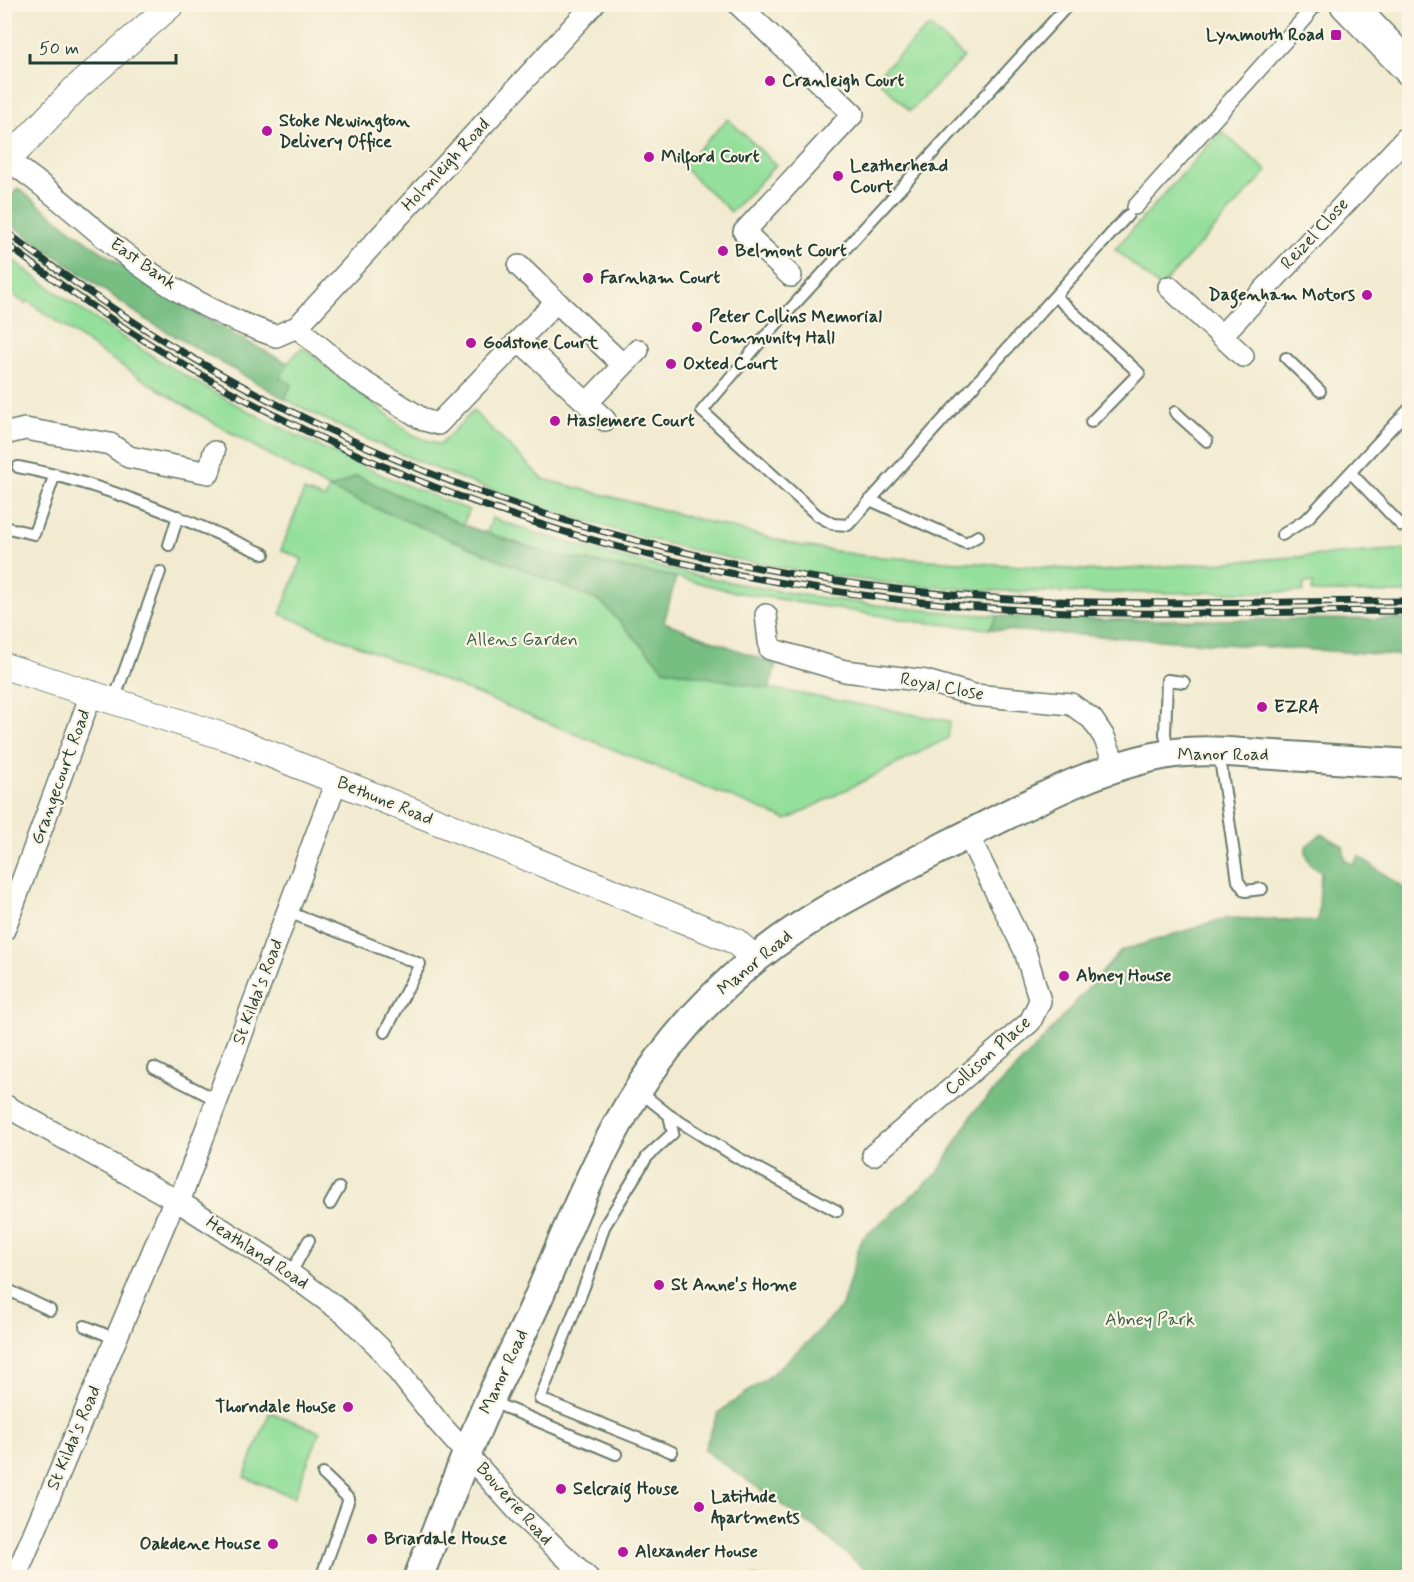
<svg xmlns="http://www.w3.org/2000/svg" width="1414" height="1582" font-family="Mynerve,sans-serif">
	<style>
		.green { fill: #94df9b; stroke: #5a8e68; stroke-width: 1.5 }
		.forest { fill: #77be83; stroke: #4b7e5c; stroke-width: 1.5 }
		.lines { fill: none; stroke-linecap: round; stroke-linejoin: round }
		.service-casing { stroke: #697a6b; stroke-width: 14 }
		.pedestrian-casing { stroke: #697a6b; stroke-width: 18 }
		.minor-casing { stroke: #697a6b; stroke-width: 24 }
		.tertiary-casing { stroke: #697a6b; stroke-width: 28 }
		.secondary-casing { stroke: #697a6b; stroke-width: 32 }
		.trunk-casing { stroke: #697a6b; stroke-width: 36 }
		.service { stroke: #fff; stroke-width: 10 }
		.pedestrian { stroke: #fff; stroke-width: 15 }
		.minor { stroke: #fff; stroke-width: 21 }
		.tertiary { stroke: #fff; stroke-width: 26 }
		.secondary { stroke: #fff; stroke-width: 28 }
		.trunk { stroke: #fff; stroke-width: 33 }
		.rail-casing { stroke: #1f3d34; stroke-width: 7 }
		.rail { stroke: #fcf5e5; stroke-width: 4.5; stroke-dasharray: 14; stroke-linecap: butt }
		.poi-dot { fill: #b5179e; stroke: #fcf5e5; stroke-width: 2 }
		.labels { text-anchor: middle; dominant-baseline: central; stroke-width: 4.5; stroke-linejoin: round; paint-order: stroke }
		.poi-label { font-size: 18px; font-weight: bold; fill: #1f3d34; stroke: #fcf5e5; text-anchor: start }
		.street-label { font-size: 18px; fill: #1f3d34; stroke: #fcf5e5 }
		.park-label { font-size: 18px; fill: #365d49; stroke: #fcf5e5 }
	</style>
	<rect width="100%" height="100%" fill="#fcf5e5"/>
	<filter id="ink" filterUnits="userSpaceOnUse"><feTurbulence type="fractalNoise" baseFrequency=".0167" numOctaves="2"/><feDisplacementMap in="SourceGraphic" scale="12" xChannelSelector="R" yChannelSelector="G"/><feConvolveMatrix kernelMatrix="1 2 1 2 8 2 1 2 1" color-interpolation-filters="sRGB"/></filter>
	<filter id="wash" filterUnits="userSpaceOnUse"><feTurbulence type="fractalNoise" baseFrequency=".008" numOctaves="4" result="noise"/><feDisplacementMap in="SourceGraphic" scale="24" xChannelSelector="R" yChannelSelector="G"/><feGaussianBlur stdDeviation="1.35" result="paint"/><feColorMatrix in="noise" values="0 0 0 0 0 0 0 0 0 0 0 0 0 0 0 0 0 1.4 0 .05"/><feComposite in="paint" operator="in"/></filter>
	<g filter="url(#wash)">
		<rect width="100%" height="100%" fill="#f2ebd1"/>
		<!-- green -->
		<path class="green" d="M929 26 964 57 910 111 879 81 882 77 879 74Z
			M728 119 776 165 731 212 682 166Z
			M1221 131 1267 171 1160 288 1115 249Z
			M4 253C144 363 303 447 469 510L463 525 357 476 330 489 602 602 664 669 950 721 948 738 787 820 280 614 302 559 281 550 304 491 325 499 329 488C225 431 124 372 28 301L25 304 5 288Z
			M302 347 413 435 440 445 473 411 543 479 797 545 866 556 1100 571 1409 549V593L1312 592 1313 583H1304L1303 592C1168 592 1032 597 898 584 687 563 472 497 285 399L291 384 280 378 288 363Z
			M492 518C653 575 828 605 998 616L989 629 919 622 735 592 676 577 549 554 487 533Z
			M270 1412 320 1432 294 1497 244 1477Z"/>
		<!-- forest -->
		<path class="forest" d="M18 188C102 257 191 314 288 363L280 378 292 384 285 399 145 319 5 220V204Z
			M357 476 463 525 549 554 676 577 664 622 776 665 769 689 664 669 601 602 330 489Z
			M998 616 1109 620 1409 619V656L989 629Z
			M1322 834 1343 846 1345 860 1353 865 1359 856 1409 892V1577H874L817 1529 704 1450 718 1413 767 1378 809 1341 842 1306 861 1240 938 1173 973 1113 1038 1045 1121 951 1226 918 1318 921 1321 872C1309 864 1305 860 1306 846Z"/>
	</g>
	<g filter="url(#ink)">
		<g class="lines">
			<!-- service casing -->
			<g class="service-casing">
				<path id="service" d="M1069 4 762 340 702 411 817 515 833 524 848 525 1128 215
					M1306 17 1318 4
					M1055 296 1139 373 1091 422
					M1286 358 1320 391
					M1175 412 1207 441
					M18 467C103 483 185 519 264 554
					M1351 473 1402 526
					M870 500 966 543 978 536
					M4 527 34 534 55 474
					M1282 535 1308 518 1410 408
					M169 545 178 516
					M114 700 160 572
					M1219 752 1238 881 1245 891 1262 889
					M1169 754 1165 734 1167 680 1184 682
					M288 912 420 964 385 1032
					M154 1068 217 1100
					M640 1092 669 1115 673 1133 647 1157 604 1227 589 1274 540 1399 672 1452
					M669 1115 738 1158 837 1211
					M330 1204 339 1188
					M291 1273 309 1240
					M4 1288 50 1310
					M85 1326 116 1339
					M490 1401 616 1454
					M321 1578 349 1499 323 1474
					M755 1578 756 1576"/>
			</g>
			<!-- pedestrian casing -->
			<g class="pedestrian-casing">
				<path id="pedestrian" d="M1135 207 1306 17"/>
			</g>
			<!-- minor casing -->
			<g class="minor-casing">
				<path id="minor" d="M738 4 853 114 744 232 791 276
					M4 158C44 184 79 217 116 247 163 285 219 317 276 336L297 327 594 4
					M519 266 623 365
					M1169 287 1243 356
					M297 327 354 376 424 420 438 424 556 302
					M1222 335 1410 134
					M520 341 605 420
					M587 403 638 350
					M4 434 25 429 110 444 129 457 209 473 214 452
					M766 615 770 649 845 671 926 681 974 695 1071 704 1092 719 1104 737 1116 767
					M4 930 92 692
					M4 1105 179 1202 277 1264 345 1314 379 1347 438 1422 526 1520 588 1578
					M873 1155 1030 1022 1040 1001 1025 951 968 835
					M179 1202 336 782
					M15 1578 175 1199"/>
			</g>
			<!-- tertiary casing -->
			<g class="tertiary-casing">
				<path id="tertiary" d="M4 164 76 88 172 4
					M4 666 235 740 735 941 755 959"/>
			</g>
			<!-- secondary casing -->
			<g class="secondary-casing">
				<path id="secondary" d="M418 1578C442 1518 464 1457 490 1399 505 1367 522 1335 536 1303 594 1167 635 1056 755 959 815 911 883 878 951 843 1022 808 1095 765 1175 753 1208 749 1242 753 1274 755 1319 758 1364 761 1410 764"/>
			</g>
			<!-- trunk casing -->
			<g class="trunk-casing">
				<path id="trunk" d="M1347 4 1410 69"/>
			</g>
			<!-- service -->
			<use href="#service" class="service"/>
			<!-- pedestrian -->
			<use href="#pedestrian" class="pedestrian"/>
			<!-- minor -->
			<use href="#minor" class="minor"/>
			<!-- tertiary -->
			<use href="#tertiary" class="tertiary"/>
			<!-- secondary -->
			<use href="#secondary" class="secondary"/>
			<!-- trunk -->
			<use href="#trunk" class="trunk"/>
			<!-- rail casing -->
			<g class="rail-casing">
				<path id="rail" d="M4 230C281 446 606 564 954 595 1105 608 1258 601 1410 601
					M4 242C283 459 604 575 954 605 1105 619 1258 611 1410 611"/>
			</g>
			<!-- rail -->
			<use href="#rail" class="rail"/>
		</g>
	</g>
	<!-- markers -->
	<g class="poi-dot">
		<rect x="1330" y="29" width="12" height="12" rx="3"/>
		<circle cx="770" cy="81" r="6"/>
		<circle cx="267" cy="131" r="6"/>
		<circle cx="649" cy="157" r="6"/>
		<circle cx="838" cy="176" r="6"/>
		<circle cx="723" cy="251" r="6"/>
		<circle cx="588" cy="278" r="6"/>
		<circle cx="1367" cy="295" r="6"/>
		<circle cx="697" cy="327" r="6"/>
		<circle cx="471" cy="343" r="6"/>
		<circle cx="671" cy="364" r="6"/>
		<circle cx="555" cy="421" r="6"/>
		<circle cx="1262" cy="707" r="6"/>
		<circle cx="1064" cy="976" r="6"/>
		<circle cx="659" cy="1285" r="6"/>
		<circle cx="348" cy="1407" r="6"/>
		<circle cx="561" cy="1489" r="6"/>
		<circle cx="699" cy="1507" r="6"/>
		<circle cx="372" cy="1539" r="6"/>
		<circle cx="273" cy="1544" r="6"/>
		<circle cx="623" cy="1552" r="6"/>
	</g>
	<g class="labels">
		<!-- poi labels -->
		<g class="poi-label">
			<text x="1324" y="35" text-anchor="end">Lynmouth Road</text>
			<text x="782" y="81">Cranleigh Court</text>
			<text x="279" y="121">Stoke Newington<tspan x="279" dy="21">Delivery Office</tspan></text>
			<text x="661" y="157">Milford Court</text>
			<text x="850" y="166">Leatherhead<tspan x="850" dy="21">Court</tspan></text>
			<text x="735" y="251">Belmont Court</text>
			<text x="600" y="278">Farnham Court</text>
			<text x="1355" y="295" text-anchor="end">Dagenham Motors</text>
			<text x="709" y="317">Peter Collins Memorial<tspan x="709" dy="21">Community Hall</tspan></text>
			<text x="483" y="343">Godstone Court</text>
			<text x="683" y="364">Oxted Court</text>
			<text x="567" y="421">Haslemere Court</text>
			<text x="1274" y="707">EZRA</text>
			<text x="1076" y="976">Abney House</text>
			<text x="671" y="1285">St Anne's Home</text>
			<text x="336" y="1407" text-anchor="end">Thorndale House</text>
			<text x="573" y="1489">Selcraig House</text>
			<text x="711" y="1497">Latitude<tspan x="711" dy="21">Apartments</tspan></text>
			<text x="384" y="1539">Briardale House</text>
			<text x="261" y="1544" text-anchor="end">Oakdene House</text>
			<text x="635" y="1552">Alexander House</text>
		</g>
		<!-- street labels -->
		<g class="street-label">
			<text transform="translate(446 165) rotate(-47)">Holmleigh Road</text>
			<text transform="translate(1315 234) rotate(-47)">Reizel Close</text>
			<text transform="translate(143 264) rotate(35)">East Bank</text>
			<text transform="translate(942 687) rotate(11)">Royal Close</text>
			<text x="1223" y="755">Manor Road</text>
			<text transform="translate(61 777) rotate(-70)">Grangecourt Road</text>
			<text transform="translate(385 801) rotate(22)">Bethune Road</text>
			<text transform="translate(755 963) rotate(-40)">Manor Road</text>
			<text transform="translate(258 992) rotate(-69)">St Kilda's Road</text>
			<text transform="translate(988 1056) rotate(-42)">Collison Place</text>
			<text transform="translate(257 1253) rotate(33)">Heathland Road</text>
			<text transform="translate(504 1372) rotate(-65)">Manor Road</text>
			<text transform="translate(74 1438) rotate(-67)">St Kilda's Road</text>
			<text transform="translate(514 1504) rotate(48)">Bouverie Road</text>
		</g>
		<!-- park labels -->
		<g class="park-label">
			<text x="522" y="640">Allens Garden</text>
			<text x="1150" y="1320">Abney Park</text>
		</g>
	</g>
	<!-- margin -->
	<rect width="1414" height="1582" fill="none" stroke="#fcf5e5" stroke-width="24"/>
	<!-- scale -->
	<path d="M30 54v9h146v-9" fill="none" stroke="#1f3d34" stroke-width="3"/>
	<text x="39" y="54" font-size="18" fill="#1f3d34" stroke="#fcf5e5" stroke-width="4.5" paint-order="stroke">50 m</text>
</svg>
